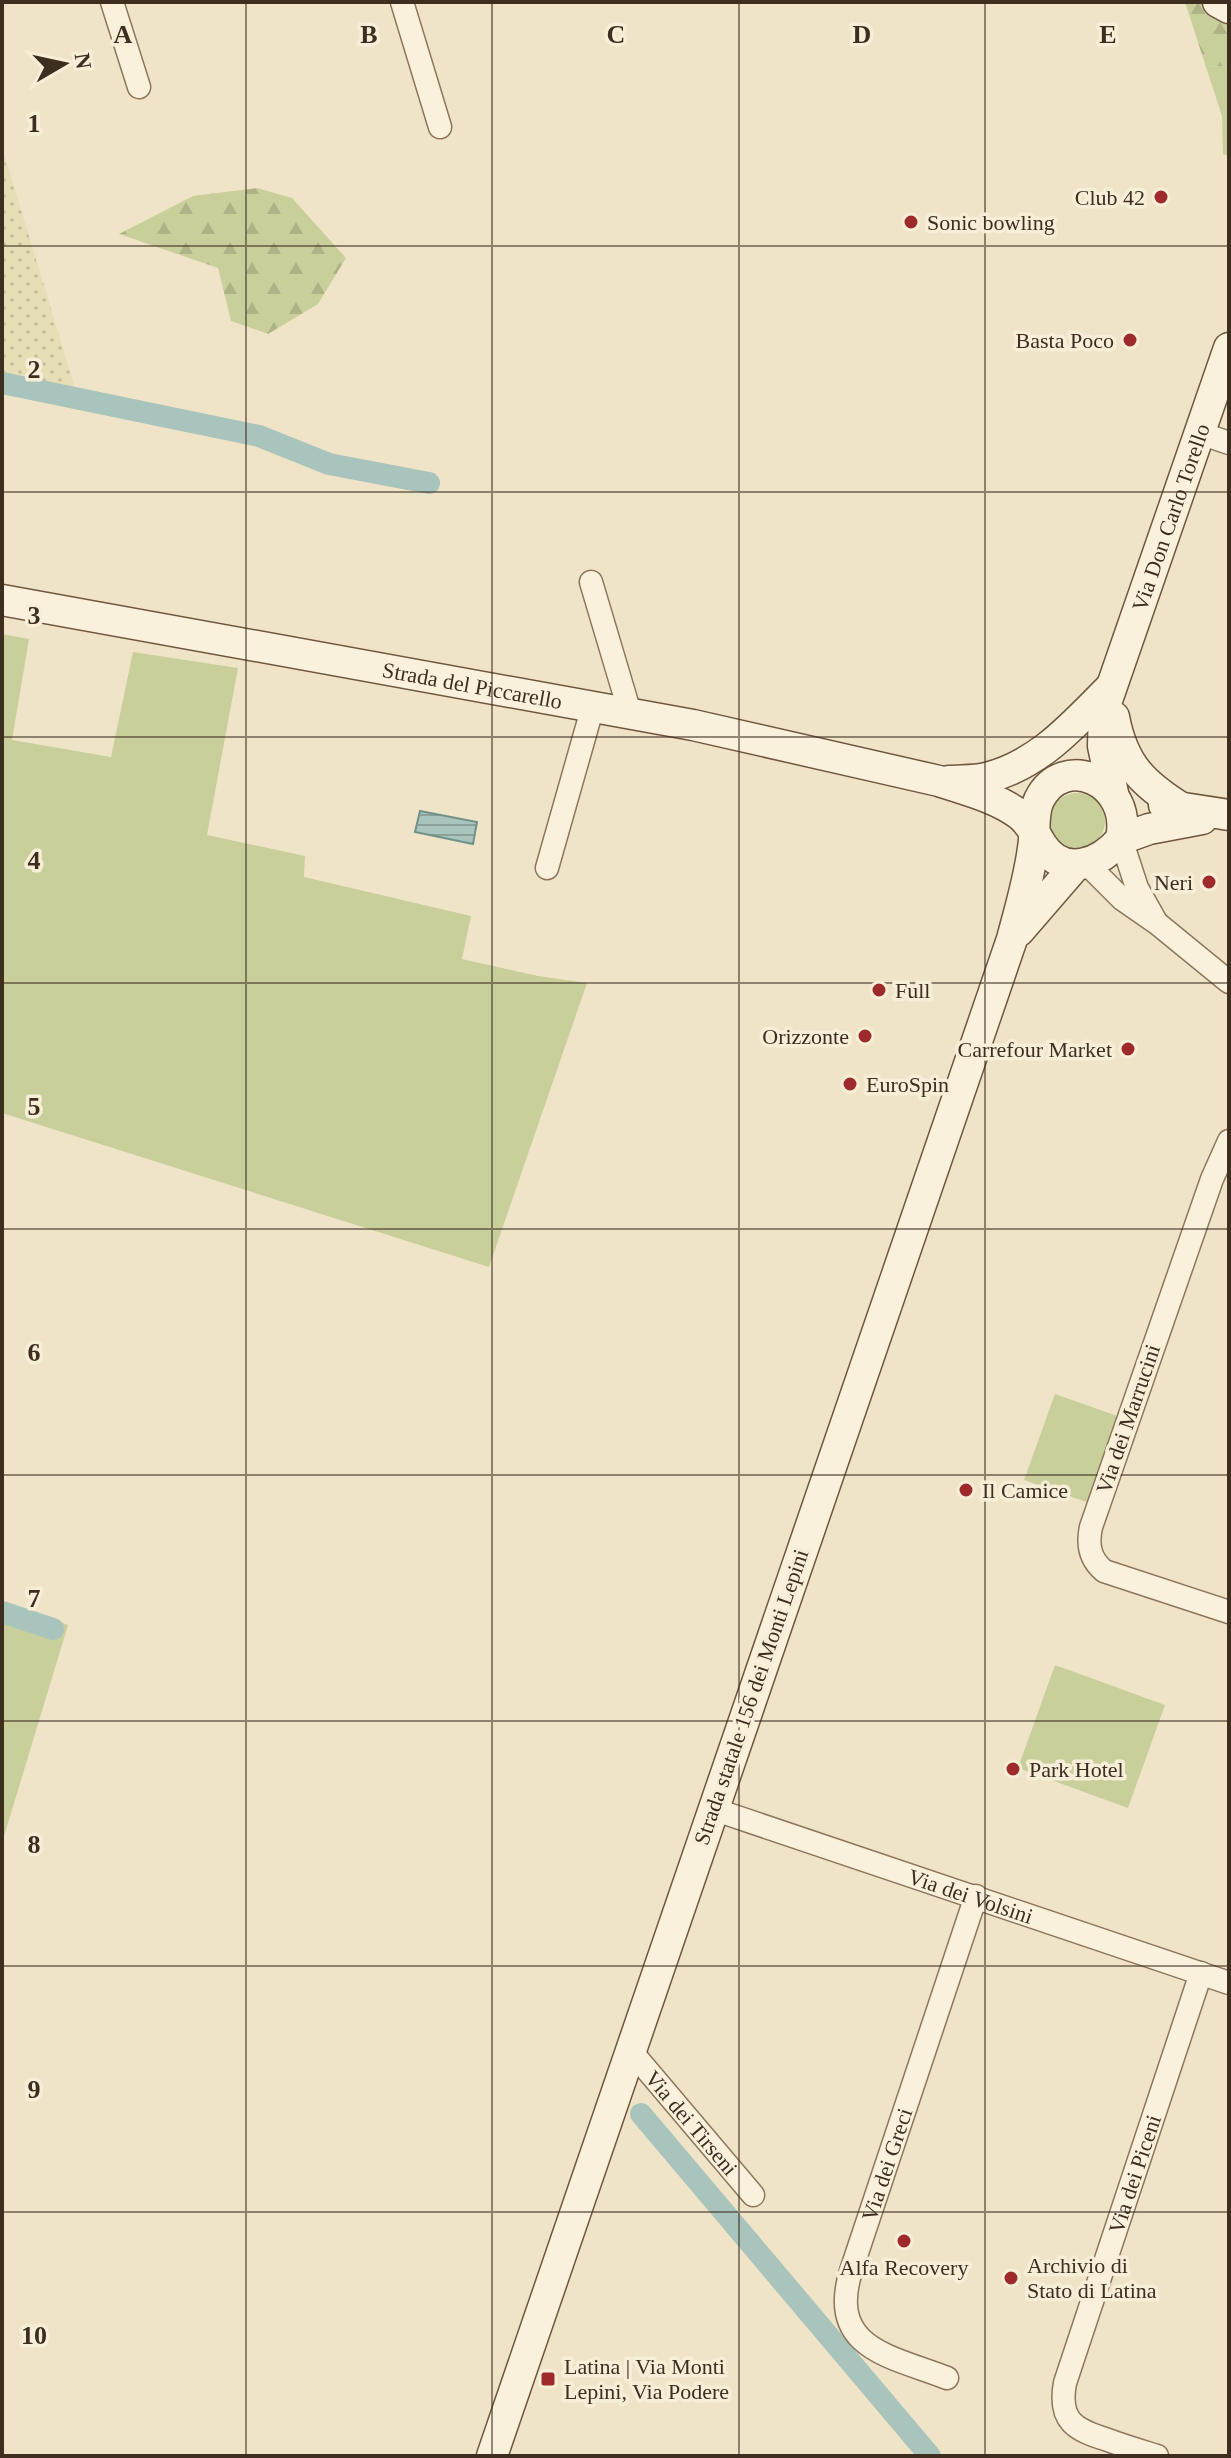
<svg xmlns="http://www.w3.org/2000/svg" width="1231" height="2458" font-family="'Times New Roman',serif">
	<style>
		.farmland { fill: url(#farmland-dots) }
		.green { fill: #c9cf9b }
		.forest { fill: url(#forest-firs) }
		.water { fill: url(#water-rules); stroke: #6f938a; stroke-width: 2 }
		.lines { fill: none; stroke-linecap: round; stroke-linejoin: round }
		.canal { stroke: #a9c4bc; stroke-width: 22 }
		.street-casing { stroke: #8d765c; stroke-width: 25 }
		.secondary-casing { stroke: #6f573f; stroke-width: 33 }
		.street { stroke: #faf1dc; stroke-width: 22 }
		.secondary { stroke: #faf1dc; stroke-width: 30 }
		.grid { fill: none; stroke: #3d2e20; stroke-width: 2; stroke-opacity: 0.55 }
		.poi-dot { fill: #9e2a2b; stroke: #f7eed8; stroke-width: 3 }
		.labels { text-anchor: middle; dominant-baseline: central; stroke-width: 7; stroke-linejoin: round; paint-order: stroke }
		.poi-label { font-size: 22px; fill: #3d2e20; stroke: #f7eed8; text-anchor: start }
		.street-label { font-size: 22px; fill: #3d2e20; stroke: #f7eed8 }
		.grid-label { font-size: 26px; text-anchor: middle; font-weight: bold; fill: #3d2e20; stroke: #f7eed8; stroke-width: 7; stroke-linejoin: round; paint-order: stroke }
	</style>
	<defs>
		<pattern id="farmland-dots" width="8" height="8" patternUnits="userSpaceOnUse" patternTransform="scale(2)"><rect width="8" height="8" fill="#e6deb5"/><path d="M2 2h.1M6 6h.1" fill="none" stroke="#c6bf9b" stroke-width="1.8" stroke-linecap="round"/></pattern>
		<pattern id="forest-firs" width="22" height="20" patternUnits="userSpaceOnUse" patternTransform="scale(2)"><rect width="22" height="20" fill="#c9cf9b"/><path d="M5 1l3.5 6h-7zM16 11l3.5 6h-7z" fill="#aeb285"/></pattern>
		<pattern id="water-rules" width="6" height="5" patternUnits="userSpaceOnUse" patternTransform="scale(2)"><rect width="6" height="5" fill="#a9c4bc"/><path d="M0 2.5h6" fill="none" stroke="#8ba098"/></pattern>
	</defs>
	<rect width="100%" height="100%" fill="#f0e4c8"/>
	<!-- farmland -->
	<path class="farmland" d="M2 147 78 398 2 383Z"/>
	<!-- green -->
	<path class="green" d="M1229 66V156L1223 154 1222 116 1206 67Z
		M2 634 29 639 12 740 111 757 133 652 238 668 207 835 305 856 304 877 471 916 462 959 538 976 587 983 489 1267 2 1113Z
		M1049 821a28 28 0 1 1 56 0a28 28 0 1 1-56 0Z
		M1055 1394 1120 1417 1089 1503 1024 1480Z
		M2 1603 68 1625 2 1843Z
		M1055 1665 1165 1705 1128 1808 1018 1768Z"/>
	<!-- forest -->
	<path class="forest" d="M1185 2H1214L1229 11V66L1206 67Z
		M257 188 292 198 346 258 318 304 268 334 231 321 218 268 119 234 193 196Z"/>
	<!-- water -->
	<path class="water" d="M420 811 477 822 473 844 415 832Z"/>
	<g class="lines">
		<!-- canal -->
		<path class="canal" d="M2 383 259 436 329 464 429 483
			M2 1612 53 1629
			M641 2114 930 2456"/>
		<!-- street casing -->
		<g class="street-casing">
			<g id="street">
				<path d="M112 2 139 87"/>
				<path d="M402 2 440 127"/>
				<path d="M1200 433 1229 443"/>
				<path d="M591 582 630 713"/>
				<path d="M1121 839 1137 888 1155 920"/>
				<path d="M1087 864 1122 899 1158 924 1229 982"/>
				<path d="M547 868 593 706"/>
				<path d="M1229 1141 1212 1179 1091 1527C1087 1545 1090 1559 1104 1571L1229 1612"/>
				<path id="s1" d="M713 1809 1229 1983"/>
				<path id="s2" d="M631 2051 753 2195"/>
				<path id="s3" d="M947 2378C891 2356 827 2349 851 2271L976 1896"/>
				<path id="s4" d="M1157 2456C1141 2451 1124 2446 1108 2440 1075 2430 1058 2421 1065 2383L1201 1973"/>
			</g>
		</g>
		<!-- secondary casing -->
		<g class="secondary-casing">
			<g id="secondary">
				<path d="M1218 2 1229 8"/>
				<path id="s5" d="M2 600 693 725 939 781C966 790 998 798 1020 815 1031 824 1035 834 1042 845 1064 879 1101 863 1121 839 1133 781 1063 751 1039 800 1032 815 1036 832 1033 848 1029 879 1020 909 1012 939L492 2456"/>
				<path d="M1114 717C1123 765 1143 784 1183 809"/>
				<path d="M949 781C961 780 975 781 986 778 1039 765 1073 725 1110 688"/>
				<path id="s6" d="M1113 793 1103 746 1104 709 1229 348"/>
				<path d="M1164 805 1229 815"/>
				<path d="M1121 839 1149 829 1202 819"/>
				<path d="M1019 931 1076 865"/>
			</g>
		</g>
		<!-- street -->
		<use href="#street" class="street"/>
		<!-- secondary -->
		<use href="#secondary" class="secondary"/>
	</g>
	<!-- grid -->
	<path class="grid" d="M246 2V2456M492 2V2456M739 2V2456M985 2V2456M2 246H1229M2 492H1229M2 737H1229M2 983H1229M2 1229H1229M2 1475H1229M2 1721H1229M2 1966H1229M2 2212H1229"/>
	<!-- markers -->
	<g class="poi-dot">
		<circle cx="1161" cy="197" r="8"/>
		<circle cx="911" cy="222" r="8"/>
		<circle cx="1130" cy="340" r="8"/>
		<circle cx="1209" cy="882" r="8"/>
		<circle cx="879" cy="990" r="8"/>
		<circle cx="865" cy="1036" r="8"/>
		<circle cx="1128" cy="1049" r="8"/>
		<circle cx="850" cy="1084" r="8"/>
		<circle cx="966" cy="1490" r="8"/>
		<circle cx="1013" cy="1769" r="8"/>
		<circle cx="904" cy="2241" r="8"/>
		<circle cx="1011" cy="2278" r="8"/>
		<rect x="540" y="2371" width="16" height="16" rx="4"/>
	</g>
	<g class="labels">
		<!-- poi labels -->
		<g class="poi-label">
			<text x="1145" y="197" text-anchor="end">Club 42</text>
			<text x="927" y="222">Sonic bowling</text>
			<text x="1114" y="340" text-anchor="end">Basta Poco</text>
			<text x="1193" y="882" text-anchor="end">Neri</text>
			<text x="895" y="990">Full</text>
			<text x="849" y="1036" text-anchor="end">Orizzonte</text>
			<text x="1112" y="1049" text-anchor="end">Carrefour Market</text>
			<text x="866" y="1084">EuroSpin</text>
			<text x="982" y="1490">Il Camice</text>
			<text x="1029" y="1769">Park Hotel</text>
			<text x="1027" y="2265">Archivio di<tspan x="1027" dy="25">Stato di Latina</tspan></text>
			<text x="904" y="2267" text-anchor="middle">Alfa Recovery</text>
			<text x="564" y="2366">Latina | Via Monti<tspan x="564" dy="25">Lepini, Via Podere</tspan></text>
		</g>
		<!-- street labels -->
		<g class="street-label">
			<text stroke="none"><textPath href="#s6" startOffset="288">Via Don Carlo Torello</textPath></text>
			<text stroke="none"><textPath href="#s5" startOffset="478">Strada del Piccarello</textPath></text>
			<text transform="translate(1128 1419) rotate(-71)">Via dei Marrucini</text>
			<text transform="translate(751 1697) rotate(-71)">Strada statale 156 dei Monti Lepini</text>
			<text stroke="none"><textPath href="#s1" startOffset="272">Via dei Volsini</textPath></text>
			<text stroke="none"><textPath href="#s2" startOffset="94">Via dei Tirseni</textPath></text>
			<text stroke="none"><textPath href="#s3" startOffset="280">Via dei Greci</textPath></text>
			<text stroke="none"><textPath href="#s4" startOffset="354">Via dei Piceni</textPath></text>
		</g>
	</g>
	<g class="grid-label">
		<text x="123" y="43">A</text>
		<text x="369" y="43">B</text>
		<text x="616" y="43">C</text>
		<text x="862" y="43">D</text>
		<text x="1108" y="43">E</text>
		<text x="34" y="132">1</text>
		<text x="34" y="378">2</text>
		<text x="34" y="624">3</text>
		<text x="34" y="869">4</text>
		<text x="34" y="1115">5</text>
		<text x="34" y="1361">6</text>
		<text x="34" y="1607">7</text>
		<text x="34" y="1853">8</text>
		<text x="34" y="2098">9</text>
		<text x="34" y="2344">10</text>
	</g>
	<!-- border -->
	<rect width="1231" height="2458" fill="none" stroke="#3d2e20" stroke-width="8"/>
	<!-- north arrow -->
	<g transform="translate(64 64) rotate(81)" stroke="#f7eed8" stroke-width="6" paint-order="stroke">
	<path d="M0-6L14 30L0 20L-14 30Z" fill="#3d2e20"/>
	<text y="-12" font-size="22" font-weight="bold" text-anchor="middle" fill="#3d2e20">N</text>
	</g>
</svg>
